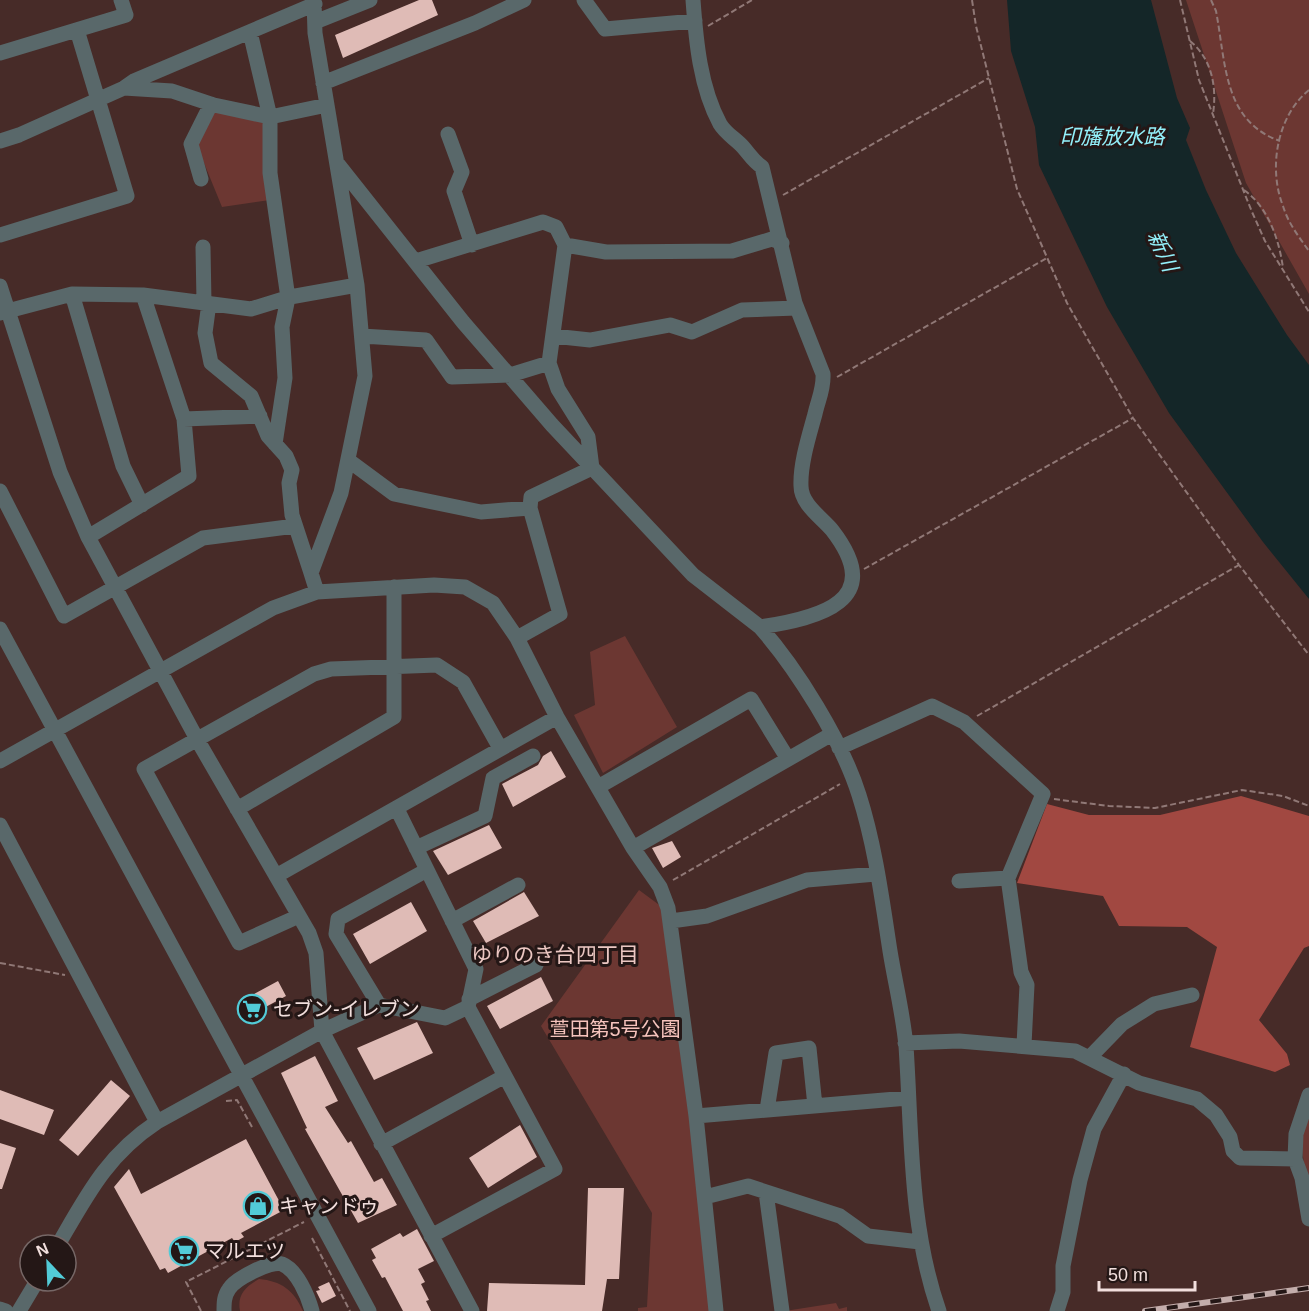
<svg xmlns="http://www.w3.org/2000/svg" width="1309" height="1311" font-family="Arial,'Noto Sans JP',sans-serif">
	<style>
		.green { fill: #6c3732 }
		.forest { fill: #a14841 }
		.water { fill: #142628 }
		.building { fill: #dfbbb6 }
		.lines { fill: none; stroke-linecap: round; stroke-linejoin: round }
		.path { stroke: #907876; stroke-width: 2; stroke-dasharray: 6 3; stroke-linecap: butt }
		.minor { stroke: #59686a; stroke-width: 15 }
		.rail-casing { stroke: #c3adab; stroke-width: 6 }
		.rail { stroke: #241716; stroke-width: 4; stroke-dasharray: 11; stroke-linecap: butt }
		.labels { text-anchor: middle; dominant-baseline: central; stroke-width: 6; stroke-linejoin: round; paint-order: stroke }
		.poi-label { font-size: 20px; fill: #f2dfdd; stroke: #241716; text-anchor: start }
		.park-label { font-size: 20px; fill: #f6c3bc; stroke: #241716 }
		.water-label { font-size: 21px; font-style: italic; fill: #93f0fa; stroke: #241716 }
		.neighbourhood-label { font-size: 21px; fill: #ebc7c2; stroke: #241716 }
	</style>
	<rect width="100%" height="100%" fill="#472b28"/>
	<!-- green -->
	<path class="green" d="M1186 0H1309V294L1246 183Z
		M214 112 265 121 270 200 222 207 197 146Z
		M625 636 677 727 603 773 574 715 595 705 590 652Z
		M639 890 662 907 715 1311H638V1308L647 1307 652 1213 541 1026Z
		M1309 1114V1182C1301 1156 1299 1139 1309 1114Z
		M259 1279C281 1281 294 1290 303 1311H240C237 1295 245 1287 259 1279Z
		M836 1303 839 1309 847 1307V1311H785Z"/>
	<!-- forest -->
	<path class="forest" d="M1241 796 1309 816V946L1304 948 1259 1020 1287 1054 1290 1065 1275 1072 1190 1047 1217 947 1187 927 1119 926 1103 896 1017 883 1047 804 1089 815H1160Z"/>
	<!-- water -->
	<path class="water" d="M1007 0H1151L1177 98 1190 128 1186 140 1206 190 1236 253 1287 335 1309 365V599L1263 542 1169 413 1107 307 1039 165 1035 127 1011 51Z"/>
	<!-- building -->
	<path class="building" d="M419 0H432L438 15 343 58 335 35Z
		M551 751 566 777 513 807 502 784 538 765 543 756Z
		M489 825 502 848 448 875 433 851Z
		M672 841 681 857 663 868 652 848Z
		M524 892 539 916 486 943 473 921Z
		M411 902 427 931 370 964 353 934Z
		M541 977 553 1001 500 1029 487 1006Z
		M278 981 286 996 251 1015 243 1000Z
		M417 1022 433 1053 374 1080 357 1048Z
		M315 1056 338 1101 325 1107 348 1143 351 1141 374 1182 382 1178 397 1205 358 1223 305 1129 307 1128 281 1073Z
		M111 1080 130 1096 78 1156 59 1140Z
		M0 1090 54 1110 44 1135 0 1119Z
		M520 1125 537 1157 488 1188 469 1158Z
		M246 1139 284 1210 241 1233 244 1237 235 1242 232 1238 168 1273 165 1268 160 1270 114 1187 129 1169 141 1194Z
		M0 1143 16 1148 2 1189H0Z
		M588 1188H624L619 1279H607L602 1311H487L489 1283 585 1285Z
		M417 1229 434 1261 418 1269 425 1282 421 1284 429 1300 426 1301 431 1311H403L385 1277 382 1278 372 1260 376 1258 371 1249 400 1233 403 1237Z
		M329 1282 336 1296 322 1303 316 1291 320 1290 318 1287Z"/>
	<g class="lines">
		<!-- path -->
		<path class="path" d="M972 0 976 26 1017 189 1067 303 1133 418 1239 565 1309 655
			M1180 0 1199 80 1252 212 1265 241 1309 312
			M1211 0 1216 11C1226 63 1223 121 1280 141
			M708 26 752 0
			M1190 41C1212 59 1217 87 1213 114
			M1309 90C1277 116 1268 168 1283 206 1288 223 1299 237 1309 251
			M1244 190C1268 207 1279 239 1283 268
			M783 195 989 78
			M837 377 1047 258
			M864 569 1133 418
			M977 716 1239 565
			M1054 799 1109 806 1155 808 1242 790 1283 796 1309 806
			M673 880 840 784
			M0 963 65 975
			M226 1101 237 1100 252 1127
			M312 1238 350 1311
			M201 1311 186 1282 304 1222"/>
		<!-- minor -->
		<path class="minor" d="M314 0 315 33 357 285 365 376 341 493 311 573 317 592
			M584 0 605 29 695 21
			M315 22 370 0
			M250 32 270 117 327 105
			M0 53 126 15 121 0
			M323 83 475 23 524 0
			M124 88 172 91 214 105 270 117V173L288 298 282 327 285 378 275 444
			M448 134 462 172 454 191 472 245
			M0 141 19 135 124 88 134 81 315 4
			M337 163 463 322 552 425 693 575 760 627C820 618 887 601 832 530 821 517 801 504 801 486 800 464 809 436 815 414 818 400 824 389 823 374L795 303 762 167C753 161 750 155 743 147 736 139 726 134 720 124 700 87 696 41 693 0
			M201 179 191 144 211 104
			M0 235 127 196 77 30
			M565 245 549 363 558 389 588 437 592 468
			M203 247 204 302
			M416 261 543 222 556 227 565 245 606 252 732 251 772 239 782 243
			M0 286 60 472 88 537 198 741 309 933 316 953 322 1031 472 1311
			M72 294 123 466 142 505
			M209 303 205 333 211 363 251 396 268 436 286 456 292 470 289 483 292 515 311 573
			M0 313 72 294 143 295 251 309 290 297 357 285
			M362 336 426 340 452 377 510 375 549 363
			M553 336 590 340 670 325 692 332 742 310 797 308
			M184 419 260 416
			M348 460 394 494 481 512 530 508
			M0 491 64 616 203 538 295 526
			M88 537 189 476 184 419 143 295
			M760 627C797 669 842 741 859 795 875 845 882 899 890 951 895 982 903 1014 906 1046 912 1135 909 1225 939 1311
			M0 629 369 1311
			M517 638 560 614 530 508 531 497 592 468
			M839 748 932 706 964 722 1043 794 1008 878 1021 972 1027 985 1024 1045
			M0 761 273 608 317 592 434 585 465 587 493 603 517 638 557 717 633 848 660 887 668 908 696 1116 716 1311
			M598 787 751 699 788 759
			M237 809 394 717V587
			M0 825 157 1122
			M416 848 485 816 493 778 533 756
			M633 848 832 734
			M276 876 557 717
			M959 881 1008 878
			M299 916 239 943 144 769 314 674 331 669 437 665 463 682 500 748
			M452 921 518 885
			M671 921 707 916 807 880 876 874
			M469 999 536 965
			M379 1005 336 934 338 919 427 870
			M905 1043 959 1041 1075 1051 1139 1083 1197 1099 1216 1115 1230 1137 1233 1151 1240 1158 1295 1159
			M1089 1058 1122 1024 1154 1004 1192 995
			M1309 1095 1296 1134 1295 1159 1302 1178 1309 1219
			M767 1110 776 1053 809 1048 815 1106
			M696 1116 908 1098
			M381 1144 505 1076 468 1007 476 969 397 809
			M766 1192 782 1311
			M705 1197 748 1186 840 1216 868 1236 920 1242
			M431 1236 555 1169 505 1076
			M58 1245C87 1195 107 1155 157 1122L322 1031 379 1005 445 1018 468 1007
			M0 1309 6 1311
			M19 1311 37 1281
			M224 1311C224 1303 224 1296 229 1289 235 1279 271 1260 282 1264 297 1270 308 1296 312 1311
			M1057 1311 1063 1292V1266L1080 1180 1094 1129 1124 1074"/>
		<!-- rail casing -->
		<g class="rail-casing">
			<path id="rail" d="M1145 1311 1309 1288"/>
		</g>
		<!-- rail -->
		<use href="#rail" class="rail"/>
	</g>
	<!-- icons -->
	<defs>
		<g id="supermarket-ring" transform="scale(1.5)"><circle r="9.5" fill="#241716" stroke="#52cbd7" stroke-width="1.5"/><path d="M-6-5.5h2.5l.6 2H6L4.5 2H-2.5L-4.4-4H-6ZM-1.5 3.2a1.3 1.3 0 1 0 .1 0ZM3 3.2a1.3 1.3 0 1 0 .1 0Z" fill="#52cbd7"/></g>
		<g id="shop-ring" transform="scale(1.5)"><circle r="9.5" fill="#241716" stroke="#52cbd7" stroke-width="1.5"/><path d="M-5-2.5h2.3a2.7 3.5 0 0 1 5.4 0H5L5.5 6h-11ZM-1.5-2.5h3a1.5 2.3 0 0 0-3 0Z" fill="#52cbd7"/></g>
	</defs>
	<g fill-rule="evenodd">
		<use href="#supermarket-ring" x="252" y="1009"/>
		<use href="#shop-ring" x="258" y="1206"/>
		<use href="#supermarket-ring" x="184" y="1251"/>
	</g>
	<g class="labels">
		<!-- poi labels -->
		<g class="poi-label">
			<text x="273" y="1009">セブン-イレブン</text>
			<text x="279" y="1206">キャンドゥ</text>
			<text x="205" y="1251">マルエツ</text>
		</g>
		<!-- park labels -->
		<g class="park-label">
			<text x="615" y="1029">萱田第5号公園</text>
		</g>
		<!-- water labels -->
		<g class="water-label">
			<text x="1112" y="136">印旛放水路</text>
			<text transform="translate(1163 251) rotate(66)">新川</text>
		</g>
		<!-- neighbourhood labels -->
		<g class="neighbourhood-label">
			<text x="555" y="954">ゆりのき台四丁目</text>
		</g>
	</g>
	<!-- north arrow -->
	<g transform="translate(48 1263) rotate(337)"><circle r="28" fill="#241716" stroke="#766766" stroke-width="1.5"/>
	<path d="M0-4.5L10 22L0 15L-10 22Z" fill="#52cbd7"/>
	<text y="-9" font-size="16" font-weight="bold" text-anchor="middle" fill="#f2dfdd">N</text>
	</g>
	<!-- scale -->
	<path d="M1099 1281v9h96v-9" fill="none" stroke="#f2dfdd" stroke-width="3"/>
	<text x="1108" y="1281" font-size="18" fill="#f2dfdd" stroke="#241716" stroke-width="4.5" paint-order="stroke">50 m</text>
</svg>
